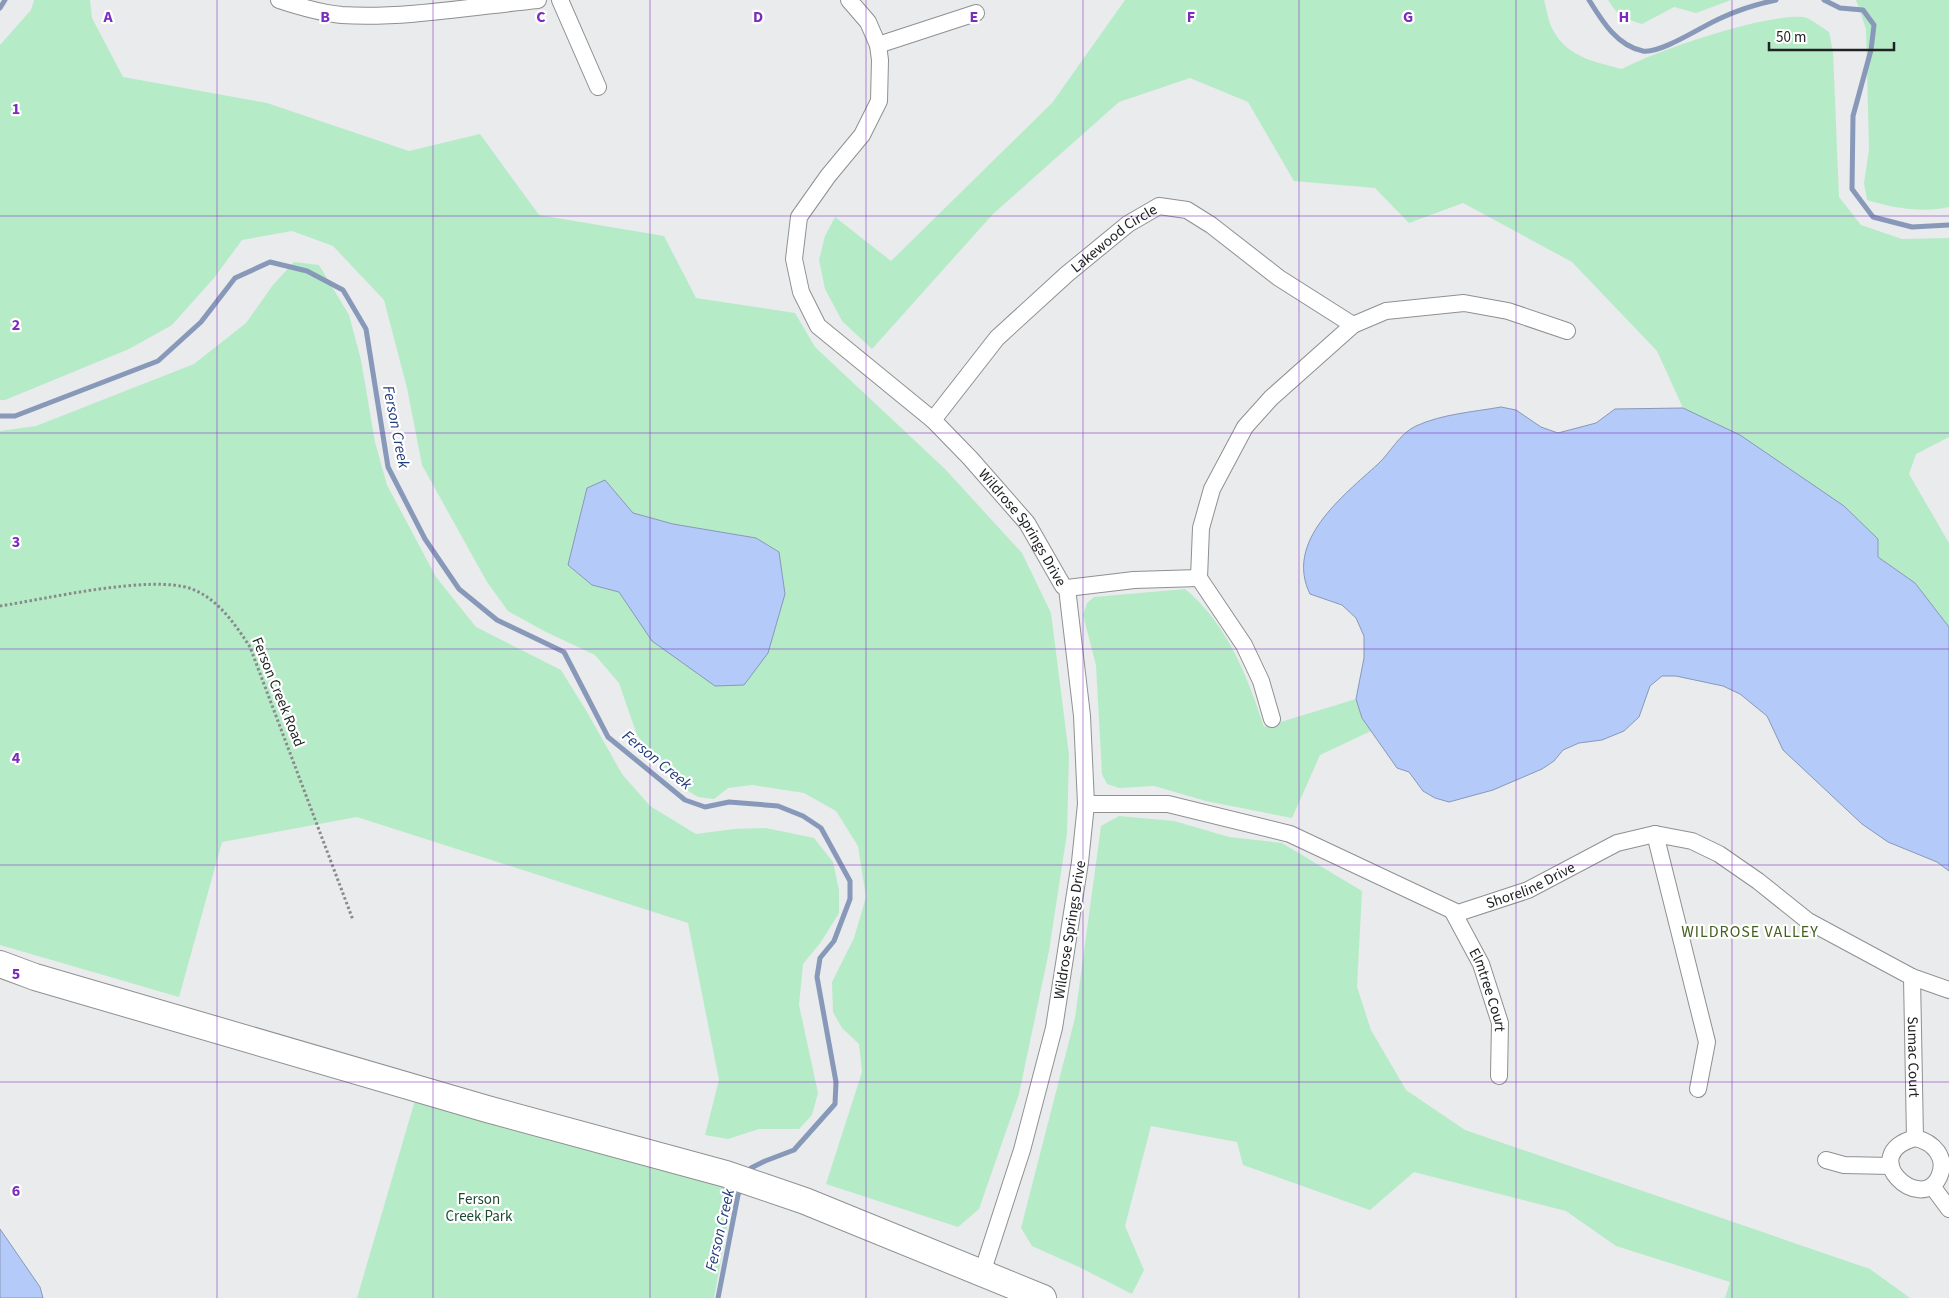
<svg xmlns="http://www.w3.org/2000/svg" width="1949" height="1298" font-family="'Source Sans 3',sans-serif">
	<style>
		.green { fill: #b6ebc8; fill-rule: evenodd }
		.water { fill: #b4caf9; stroke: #8898b9 }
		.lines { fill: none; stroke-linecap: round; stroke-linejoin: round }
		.stream { stroke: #8898b9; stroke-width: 5 }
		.minor-casing { stroke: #8e9092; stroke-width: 18 }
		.primary-casing { stroke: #8e9092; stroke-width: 28 }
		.path { stroke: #898a8c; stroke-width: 3; stroke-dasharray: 2.5 2.5; stroke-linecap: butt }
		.minor { stroke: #fff; stroke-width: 16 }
		.primary { stroke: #fff; stroke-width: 26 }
		.grid { fill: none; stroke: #7b2cbf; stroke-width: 1; stroke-opacity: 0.55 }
		.labels { text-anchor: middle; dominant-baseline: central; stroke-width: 4.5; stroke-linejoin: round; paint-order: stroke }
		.street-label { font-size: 15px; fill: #212223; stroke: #fff }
		.park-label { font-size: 15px; fill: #1b4a2f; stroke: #fff }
		.water-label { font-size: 16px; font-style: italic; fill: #213c7d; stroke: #fff }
		.neighbourhood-label { font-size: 16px; letter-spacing: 1px; fill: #42601e; stroke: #fff }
		.grid-label { font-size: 16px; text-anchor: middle; font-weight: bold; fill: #7b2cbf; stroke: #fff; stroke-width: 4.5; stroke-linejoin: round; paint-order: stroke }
	</style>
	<rect width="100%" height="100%" fill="#e9ebed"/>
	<!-- green -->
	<path class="green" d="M34 0H90L92 18 123 77 267 103 409 151 480 134 539 215 664 236 696 298 795 313 815 347 945 469 1022 553 1051 613 1069 755 1067 833 1049 951 1019 1094 979 1209 958 1227 826 1184 862 1072 859 1044 842 1028 833 1012 832 982 854 938 866 897 858 846 836 811 804 793 752 785 728 788 714 799 698 797 675 783 637 735 619 683 595 655 546 632 508 611 487 582 422 465 407 388 384 300 333 246 292 231 242 240 214 278 172 325 129 349 5 400H0V45L31 10ZM633 513 673 524 756 538 778 552 785 594 652 641 619 592Z
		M1125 0H1544C1547 9 1548 22 1553 30 1567 57 1595 62 1622 69 1658 50 1764 14 1803 17 1811 18 1822 28 1829 32L1833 52 1839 197 1861 225 1902 239 1949 238V437L1916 454 1909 474 1949 543V627L1915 583 1878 557 1740 435 1683 408 1657 351 1572 262 1463 203 1409 223 1375 188 1294 181 1248 102 1190 78 1119 102 993 214 872 349 842 321 825 289 819 260 825 236 835 217 891 261 1052 103Z
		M1608 0H1731L1696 13 1674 7 1642 24 1620 17Z
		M1856 0H1949V207C1922 213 1893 208 1867 200L1864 183 1869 150 1866 29Z
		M294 262 319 265 349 315 361 360 375 442 387 485 436 577 476 627 561 670 587 712 622 774 650 806 696 834 734 829 766 828 814 838 833 862 839 890V913L821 942 803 964 799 1005 818 1093 812 1115 799 1129H759L728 1139 705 1135 719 1080 688 923 357 817 222 842 179 997 0 945V431L36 426 194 364 246 323 273 285Z
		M1185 589C1227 623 1248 678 1264 727L1356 699 1362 718 1371 731 1320 755 1292 818 1206 801 1154 786 1119 788 1107 784 1102 774 1096 665 1083 615 1087 603 1094 597Z
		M1119 816 1174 821 1229 837 1282 843 1362 891 1357 987 1371 1030 1406 1090 1465 1130 1870 1269 1910 1298H1725L1730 1282 1616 1246 1566 1211 1414 1172 1370 1210 1243 1165 1237 1142 1151 1126 1125 1226 1144 1270 1132 1294 1079 1267 1032 1246 1021 1228 1075 1018 1101 826Z
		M416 1097 734 1189 714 1298H357Z"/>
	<!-- water -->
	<path class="water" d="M1501 407 1516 410 1541 427 1558 433 1596 423 1615 409 1683 408 1740 435 1844 506 1878 539V557L1915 583 1949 627V871L1937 862 1888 842 1862 824 1783 750 1767 716 1740 694 1723 686 1676 676H1662L1650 686 1639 717 1624 731 1602 740 1579 743 1563 750 1554 761 1542 769 1493 790 1449 802 1435 798 1423 791 1409 772 1397 768 1371 731 1362 718 1356 699 1364 658V636L1356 618 1342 605 1310 594C1284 541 1343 496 1378 464 1391 452 1399 434 1416 426 1442 414 1473 412 1501 407Z
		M605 480 633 513 673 524 756 538 779 552 785 594 768 653 744 685 715 686 652 641 619 592 592 585 568 565 587 488Z
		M0 1229 40 1287 43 1298H0Z"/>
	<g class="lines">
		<!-- stream -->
		<path class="stream" d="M1589 0C1602 21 1617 46 1643 51 1661 54 1704 25 1721 18 1738 10 1757 4 1776 0
			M1824 0 1840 8 1863 10 1874 25 1871 50 1853 116 1852 189 1873 217 1912 227 1949 225
			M0 8 5 0
			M0 416H15L158 361 201 322 235 278 270 262 307 271 343 290 366 329 388 467 425 539 459 589 497 620 564 652 608 737 685 800 705 807 729 802 778 806 803 816 821 828 850 881V899L834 941 820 958 817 977 836 1082 835 1104 794 1150 765 1161 751 1168 749 1173
			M718 1298 738 1195 742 1187"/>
		<!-- minor casing -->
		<g class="minor-casing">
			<g id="minor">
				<path d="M279 0C300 7 320 13 342 15 403 19 477 6 538 0"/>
				<path d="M560 0 598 87"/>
				<path id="s1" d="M849 0 868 22 878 45 880 60 879 101 862 135 828 176 799 217 794 259 801 292 818 326 933 420 970 458 1027 523 1063 586 1067 588 1082 716 1086 804 1080 862 1054 1028 1022 1150 982 1273"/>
				<path d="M878 45 976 13"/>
				<path id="s2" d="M933 420 997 338 1067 274 1128 224 1159 206 1187 210 1211 225 1279 278 1353 325 1386 311 1464 303 1508 311 1567 331"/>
				<path d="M1067 588 1134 580 1199 578"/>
				<path d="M1272 719 1261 681 1244 645 1199 578 1201 528 1212 489 1245 427 1271 398 1353 325"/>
				<path id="s3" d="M1086 804H1168L1290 834 1458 913 1528 890 1617 843 1655 834 1692 841 1719 854 1758 881 1808 921 1912 977 1949 990"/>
				<path d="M1655 834 1707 1042 1698 1089"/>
				<path id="s4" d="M1453 912 1481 964 1500 1023 1499 1076"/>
				<path id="s5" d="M1912 977 1915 1138"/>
				<path d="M1915 1138C1933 1142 1948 1157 1939 1177 1921 1215 1855 1155 1915 1138Z"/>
				<path d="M1826 1160 1844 1165 1891 1166"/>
				<path d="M1932 1186 1949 1209"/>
			</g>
		</g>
		<!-- primary casing -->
		<g class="primary-casing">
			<path id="primary" d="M0 964 35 977 487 1109 726 1174 805 1201 1043 1298"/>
		</g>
		<!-- path -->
		<path class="path" d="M0 606C46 599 151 574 192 589 218 599 235 624 250 647L353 920"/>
		<!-- minor -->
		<use href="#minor" class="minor"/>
		<!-- primary -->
		<use href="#primary" class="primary"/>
	</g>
	<!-- grid -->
	<path class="grid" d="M217 0V1298M433 0V1298M650 0V1298M866 0V1298M1083 0V1298M1299 0V1298M1516 0V1298M1732 0V1298M0 216H1949M0 433H1949M0 649H1949M0 865H1949M0 1082H1949"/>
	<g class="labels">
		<!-- street labels -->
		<g class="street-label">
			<text stroke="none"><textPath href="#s2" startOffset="258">Lakewood Circle</textPath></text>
			<text stroke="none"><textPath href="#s1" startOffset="655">Wildrose Springs Drive</textPath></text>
			<text transform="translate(278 692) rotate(68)">Ferson Creek Road</text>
			<text stroke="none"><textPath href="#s3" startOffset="471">Shoreline Drive</textPath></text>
			<text transform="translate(1070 930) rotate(-81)">Wildrose Springs Drive</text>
			<text stroke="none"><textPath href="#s4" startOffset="86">Elmtree Court</textPath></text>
			<text stroke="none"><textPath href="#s5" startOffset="80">Sumac Court</textPath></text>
		</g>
		<!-- park labels -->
		<g class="park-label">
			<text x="479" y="1199">Ferson<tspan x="479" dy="17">Creek Park</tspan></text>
		</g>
		<!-- water labels -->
		<g class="water-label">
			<text transform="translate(396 427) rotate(79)">Ferson Creek</text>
			<text transform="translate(657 760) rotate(39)">Ferson Creek</text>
			<text transform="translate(720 1230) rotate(-77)">Ferson Creek</text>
		</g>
		<!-- neighbourhood labels -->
		<g class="neighbourhood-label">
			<text x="1750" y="932">WILDROSE VALLEY</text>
		</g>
	</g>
	<g class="grid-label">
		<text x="108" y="22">A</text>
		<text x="325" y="22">B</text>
		<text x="541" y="22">C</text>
		<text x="758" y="22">D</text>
		<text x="974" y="22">E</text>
		<text x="1191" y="22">F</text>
		<text x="1408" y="22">G</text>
		<text x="1624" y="22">H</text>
		<text x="16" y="114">1</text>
		<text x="16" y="330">2</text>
		<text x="16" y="547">3</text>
		<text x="16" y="763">4</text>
		<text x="16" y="979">5</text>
		<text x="16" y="1196">6</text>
	</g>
	<!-- scale -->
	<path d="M1769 42v8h125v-8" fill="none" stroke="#212223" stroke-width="2.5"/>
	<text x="1776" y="42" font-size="15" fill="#212223" stroke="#ffffff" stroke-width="4" paint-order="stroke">50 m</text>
</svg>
